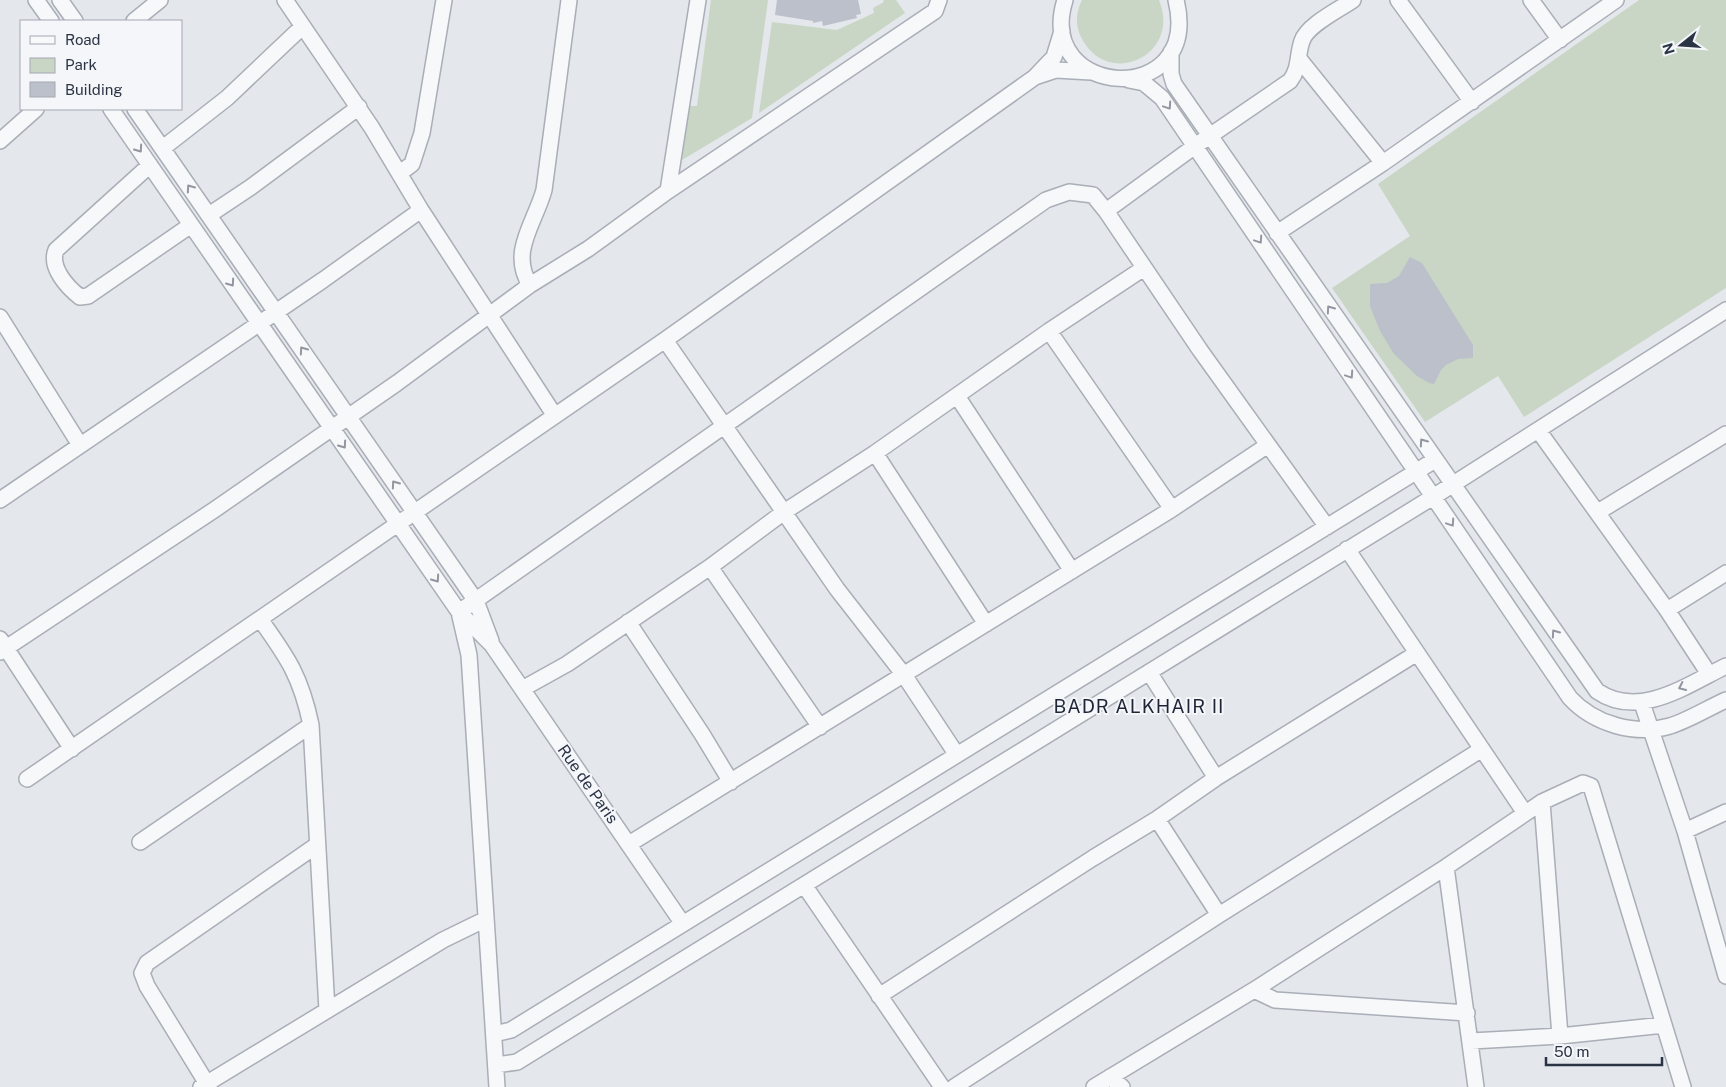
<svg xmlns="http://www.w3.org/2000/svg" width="1726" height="1087" font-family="'Public Sans',sans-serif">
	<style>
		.green { fill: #c9d6c5 }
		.building { fill: #bbc0ca }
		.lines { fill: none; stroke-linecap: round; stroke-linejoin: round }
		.street-casing { stroke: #a9aeb7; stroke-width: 18 }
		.street { stroke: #f7f8fa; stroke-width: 15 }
		.oneway { stroke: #9196a0 }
		.labels { text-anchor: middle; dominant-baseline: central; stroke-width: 4; stroke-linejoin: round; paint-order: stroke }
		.street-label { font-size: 16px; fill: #2b3445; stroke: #f4f6f9 }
		.quarter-label { font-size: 19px; letter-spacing: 1px; fill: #1d2536; stroke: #f4f6f9 }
	</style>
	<rect width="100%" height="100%" fill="#e4e7ec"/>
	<!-- green -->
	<path class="green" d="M711 0H768L752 118 682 160 689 106H697Z
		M883 0H896L905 13 759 113 772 22 837 30 874 13 873 8 884 2Z
		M1082 0H1159C1182 56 1107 90 1081 37 1075 26 1076 11 1082 0Z
		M1639 0H1726V288L1524 417 1498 376 1425 422 1332 288 1410 236 1378 184Z"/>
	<!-- building -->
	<path class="building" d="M777 0H858L861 14 856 15 857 18 823 26 822 21 813 23V21L775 15Z
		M1410 257 1422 263 1473 345V358L1458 359 1446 365 1441 370 1434 384 1429 383 1417 376 1394 354 1380 331 1370 306V284L1387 283 1399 276Z"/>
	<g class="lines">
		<!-- street casing -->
		<g class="street-casing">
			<path id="street" d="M36 0 51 21
				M60 0 75 21
				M285 0 372 128 421 210 555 416
				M1065 0C1034 99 1203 110 1176 0
				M1398 0 1472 102
				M1531 0 1560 40
				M134 21 160 0
				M1062 31 1054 57 1035 77 1056 70 1091 72
				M1171 52V74L1174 84 1597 691C1639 720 1687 685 1726 666
				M1300 60 1383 163
				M1129 80 1144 83 1162 98 1570 698C1594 724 1635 736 1670 726 1689 720 1708 708 1726 700
				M111 109 459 612 492 645 683 924
				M135 109 476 601 491 641
				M0 141 36 109
				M163 148 227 98 302 27
				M150 165 56 250C49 267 67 287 80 297L88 296 191 225
				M400 173 412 164 422 133 444 0
				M668 191 698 0
				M1106 211 1195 146 1290 81C1300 68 1297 55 1302 41 1307 25 1340 9 1353 0
				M209 215 251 187 359 107
				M1277 233 1383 163 1616 0
				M530 285C509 252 535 223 544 190L569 0
				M0 317 80 445
				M1049 331 1172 509
				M665 340 837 589 904 675 957 755
				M957 396 1072 571
				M1538 430 1667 610 1709 674
				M875 453 986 624
				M0 500 323 280 421 210
				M1598 512 1726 434
				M1347 549 1525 813
				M710 567 820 727
				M1667 610 1726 573
				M260 619C288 658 301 677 311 725L327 1010
				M628 622 702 734 731 782
				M0 639 72 749
				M0 652 214 510 397 383 530 285 588 249 668 191 935 11 939 0
				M1149 672 1216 778
				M522 689 567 664 710 567 784 512 875 453 1049 331 1144 268
				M1642 703 1685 831 1726 976
				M27 779 665 340 1035 77
				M1542 802 1560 1036
				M1157 819 1219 915
				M1685 831 1726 812
				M140 842 311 725
				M629 844 1172 509 1268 445
				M1446 867 1476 1087
				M804 885 942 1087
				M1254 990 1275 1000 1467 1013
				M879 996 1093 858 1157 819 1216 778 1417 653
				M494 1034 511 1030 1435 460
				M1471 1041 1560 1036 1664 1025
				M496 1065 517 1062 1433 497 1726 310
				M1110 1077 1122 1087
				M201 1087 443 940 486 919
				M209 1087 147 986 142 973 147 963 317 845
				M497 1087 469 655 459 612 1046 200 1069 192 1093 195 1106 211 1200 350 1327 527
				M954 1087 1219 915 1482 749
				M1094 1087 1254 990 1446 867 1542 802 1583 783 1591 786 1683 1087"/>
		</g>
		<!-- street -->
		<use href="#street" class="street"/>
	</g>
	<!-- one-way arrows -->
	<defs><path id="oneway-chevron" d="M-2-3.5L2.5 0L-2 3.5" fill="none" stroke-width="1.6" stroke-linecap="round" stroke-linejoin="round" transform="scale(1.25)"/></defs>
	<g class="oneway">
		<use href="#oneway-chevron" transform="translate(1168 106) rotate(56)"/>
		<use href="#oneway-chevron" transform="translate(139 149) rotate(55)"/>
		<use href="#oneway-chevron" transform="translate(190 188) rotate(-125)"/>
		<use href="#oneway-chevron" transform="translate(1259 240) rotate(56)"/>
		<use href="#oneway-chevron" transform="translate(231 283) rotate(55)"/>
		<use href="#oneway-chevron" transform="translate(1330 309) rotate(-125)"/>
		<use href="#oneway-chevron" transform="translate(303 350) rotate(-125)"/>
		<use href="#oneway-chevron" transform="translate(1350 375) rotate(56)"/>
		<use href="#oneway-chevron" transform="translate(1423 442) rotate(-125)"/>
		<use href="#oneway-chevron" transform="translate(343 445) rotate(55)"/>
		<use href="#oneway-chevron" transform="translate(395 484) rotate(-125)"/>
		<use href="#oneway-chevron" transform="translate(1451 523) rotate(56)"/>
		<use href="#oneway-chevron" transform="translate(436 579) rotate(55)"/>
		<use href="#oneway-chevron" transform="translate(1555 633) rotate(-125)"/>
		<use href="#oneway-chevron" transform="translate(1682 687) rotate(155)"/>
	</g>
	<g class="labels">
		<!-- street labels -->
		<g class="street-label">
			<text transform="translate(588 784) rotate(55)">Rue de Paris</text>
		</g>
		<!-- quarter labels -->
		<g class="quarter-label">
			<text x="1139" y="706">BADR ALKHAIR II</text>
		</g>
	</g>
	<!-- legend -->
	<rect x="20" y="20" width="162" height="90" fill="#f4f6f9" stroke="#a4a8b1"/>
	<rect x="30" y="36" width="25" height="8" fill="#f7f8fa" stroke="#a4a8b1"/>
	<text x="65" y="45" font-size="15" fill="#2b3445">Road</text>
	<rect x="30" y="58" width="25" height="15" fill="#c9d6c5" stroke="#a4a8b1"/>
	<text x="65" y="70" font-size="15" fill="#2b3445">Park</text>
	<rect x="30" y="82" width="25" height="15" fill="#bbc0ca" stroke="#a4a8b1"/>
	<text x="65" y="95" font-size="15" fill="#2b3445">Building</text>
	<!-- north arrow -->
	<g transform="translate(1681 45) rotate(253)" stroke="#f4f6f9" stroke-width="4" paint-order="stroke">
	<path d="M0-4L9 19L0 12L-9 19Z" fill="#2b3445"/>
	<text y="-8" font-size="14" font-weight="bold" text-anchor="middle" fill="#2b3445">N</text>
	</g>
	<!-- scale -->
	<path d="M1546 1057v8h116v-8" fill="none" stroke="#2b3445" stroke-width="2.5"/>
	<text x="1554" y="1057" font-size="15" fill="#2b3445" stroke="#f4f6f9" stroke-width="4" paint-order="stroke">50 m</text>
</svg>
